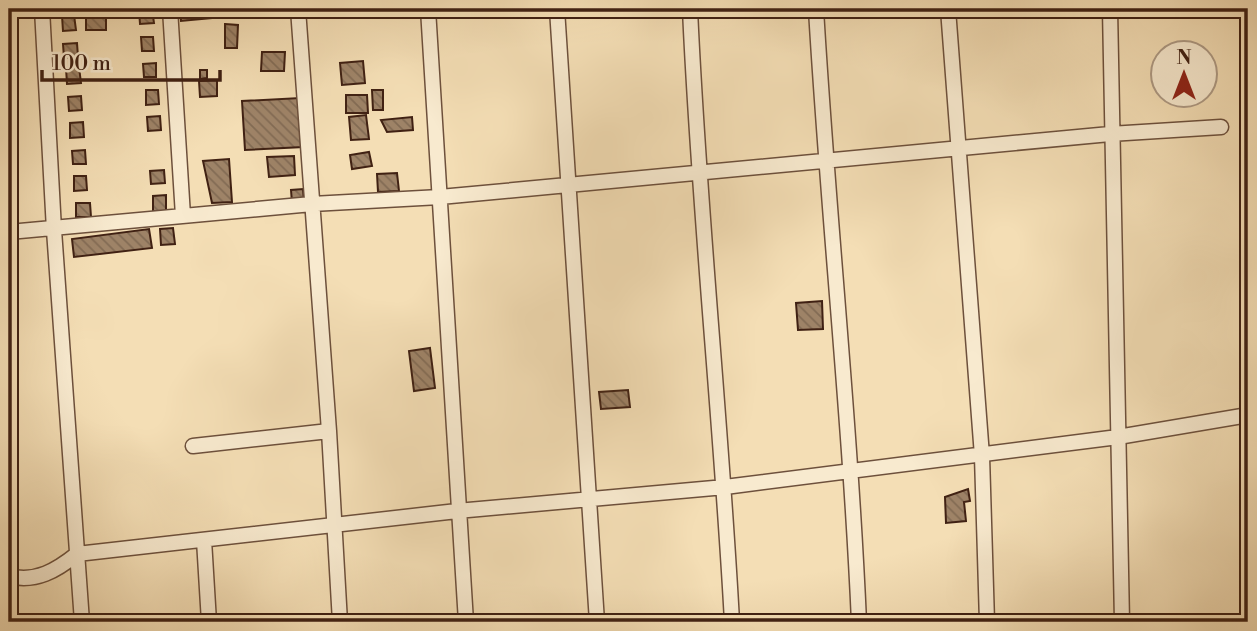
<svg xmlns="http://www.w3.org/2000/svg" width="1257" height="631" font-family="'Libre Bodoni',serif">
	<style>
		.building { fill: url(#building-back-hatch); stroke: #402113; stroke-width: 2 }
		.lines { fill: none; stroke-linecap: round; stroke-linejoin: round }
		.street-casing { stroke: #6d503c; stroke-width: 17 }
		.street { stroke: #f8eacf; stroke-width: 14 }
	</style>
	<defs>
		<pattern id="building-back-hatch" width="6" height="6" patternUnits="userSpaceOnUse" patternTransform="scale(1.75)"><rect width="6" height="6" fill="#9e8367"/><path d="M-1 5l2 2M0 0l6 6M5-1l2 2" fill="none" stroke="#826b54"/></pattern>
	</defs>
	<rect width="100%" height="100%" fill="#f4deb5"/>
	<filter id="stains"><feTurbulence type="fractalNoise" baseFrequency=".00286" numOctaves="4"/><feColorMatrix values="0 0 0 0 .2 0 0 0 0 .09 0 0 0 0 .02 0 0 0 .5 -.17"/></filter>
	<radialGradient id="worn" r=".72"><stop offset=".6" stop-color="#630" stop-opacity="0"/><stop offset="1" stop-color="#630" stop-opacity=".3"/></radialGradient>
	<!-- building -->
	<path class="building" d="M152 9 154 23 140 24 139 10Z
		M180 9H232L233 16 181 21Z
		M236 9H288V13L236 15Z
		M86 10H106V30H86Z
		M74 15 76 30 63 31 62 16Z
		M225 24 238 25 237 48H225Z
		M141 37H153L154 51H142Z
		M77 43 78 57 64 58 63 44Z
		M262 52H285L284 71H261Z
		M363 61 365 83 342 85 340 63Z
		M156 63V77H144L143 64Z
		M79 67 81 83 67 84 66 68Z
		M200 70H207V78L200 79Z
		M217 80V96L200 97 199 81Z
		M146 90H158L159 104 146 105Z
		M372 90H383V110H373Z
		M346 95H367L368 113H346Z
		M81 96 82 110 69 111 68 97Z
		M300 98 303 147 245 150 242 101Z
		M366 115 369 139 351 140 349 117Z
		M160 116 161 130 148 131 147 117Z
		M412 117 413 130 387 132 381 120Z
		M83 122 84 137 70 138V123Z
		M85 150 86 164H73L72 151Z
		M369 152 372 166 352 169 350 155Z
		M294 156 295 175 269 177 267 157Z
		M229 159 232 202 212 203 203 161Z
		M164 170 165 183 151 184 150 171Z
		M397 173 399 191 378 192 377 174Z
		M74 176H86L87 190 74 191Z
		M303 189 304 202 292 203 291 190Z
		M166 195V211H153V196Z
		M76 203H90L91 217H76Z
		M173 228 175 244 161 245 160 229Z
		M149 229 152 248 74 257 72 239Z
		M822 301 823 329 798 330 796 303Z
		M430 348 435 388 414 391 409 351Z
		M628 390 630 407 601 409 599 392Z
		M968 489 970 501 964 502 966 521 946 523 945 497Z"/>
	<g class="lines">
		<!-- street casing -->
		<g class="street-casing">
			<path id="street" d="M42 9 54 230 82 622
				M170 9 183 216
				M298 9 329 431 340 622
				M428 9 466 622
				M557 9 597 622
				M690 9C699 214 721 417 732 622
				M816 9C828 214 850 417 859 622
				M948 9 982 456 987 622
				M1110 9 1122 622
				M9 232 312 204 440 197 1110 134 1221 127
				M193 446 329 431
				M204 540 209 622
				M9 576C36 583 57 570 77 554L457 511 725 487 1118 437 1248 415"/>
		</g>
		<!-- street -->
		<use href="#street" class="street"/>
	</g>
	<!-- margin -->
	<rect width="1257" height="631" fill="none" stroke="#f4deb5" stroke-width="35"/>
	<rect x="10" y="10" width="1236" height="610" fill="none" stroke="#402113" stroke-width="3.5"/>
	<rect x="18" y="18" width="1222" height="596" fill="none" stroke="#402113" stroke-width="2"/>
	<!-- north arrow -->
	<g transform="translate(1184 74)"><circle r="33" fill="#f8eacf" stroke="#ae9a84" stroke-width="2"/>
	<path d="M0-5L12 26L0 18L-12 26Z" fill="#8f2418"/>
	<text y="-10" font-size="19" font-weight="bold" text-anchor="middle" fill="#402113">N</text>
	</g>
	<!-- scale -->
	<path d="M42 70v10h178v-10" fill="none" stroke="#402113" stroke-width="3.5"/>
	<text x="52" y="70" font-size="21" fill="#402113" stroke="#f8eacf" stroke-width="5" paint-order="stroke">100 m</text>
	<rect width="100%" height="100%" filter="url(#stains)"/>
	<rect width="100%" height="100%" fill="url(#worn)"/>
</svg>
